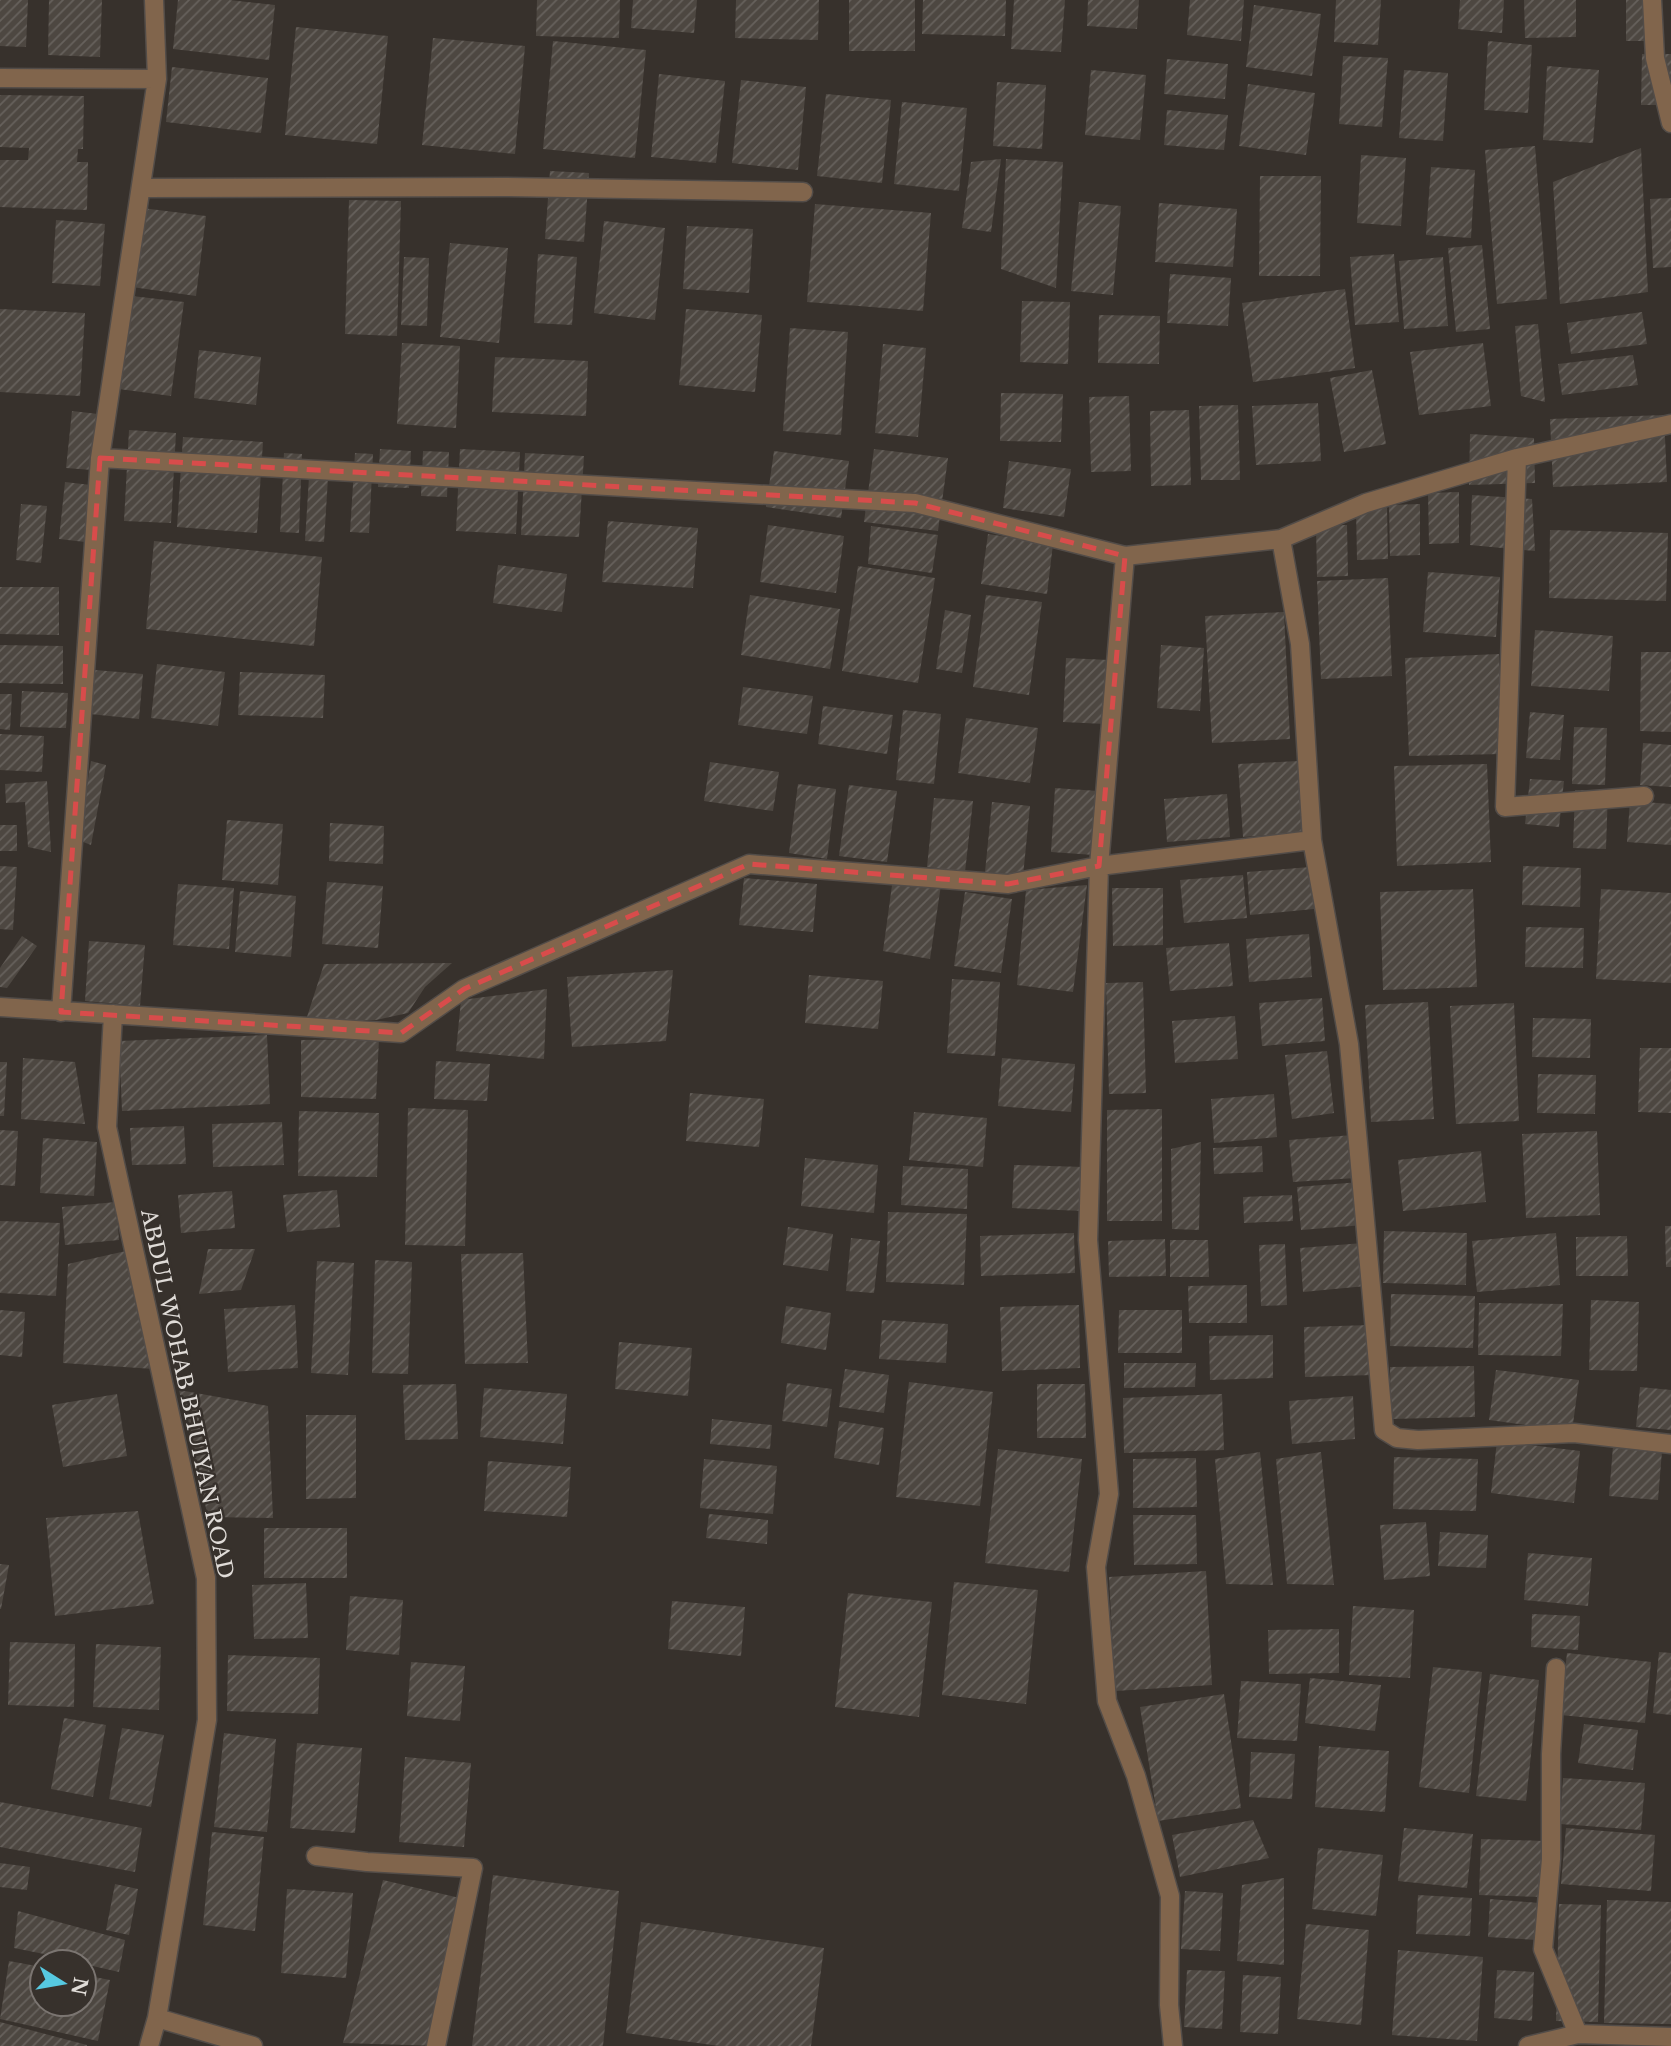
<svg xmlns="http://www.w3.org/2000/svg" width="1671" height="2046" font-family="'Libre Baskerville',serif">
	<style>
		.building { fill: url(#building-hatch) }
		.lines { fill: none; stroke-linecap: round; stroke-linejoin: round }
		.minor-casing { stroke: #524c48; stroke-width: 21 }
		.minor { stroke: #81654c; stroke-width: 18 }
		.marked { fill: none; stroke: #d84c4b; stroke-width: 5; stroke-dasharray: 14 9; stroke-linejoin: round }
		.labels { text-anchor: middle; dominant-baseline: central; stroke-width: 5; stroke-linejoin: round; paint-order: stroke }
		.street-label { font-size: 21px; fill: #e0dcd8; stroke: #37312c }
	</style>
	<defs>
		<pattern id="building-hatch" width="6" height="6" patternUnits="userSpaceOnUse" patternTransform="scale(1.75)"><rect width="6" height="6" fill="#4d4741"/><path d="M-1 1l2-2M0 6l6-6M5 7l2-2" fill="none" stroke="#66615c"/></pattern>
	</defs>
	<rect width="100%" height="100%" fill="#37312c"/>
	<!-- building -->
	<path class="building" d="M0 0H28L26 47 0 46Z
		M49 0H102L100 57 48 55Z
		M178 0H229L275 5 269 60 173 49Z
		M537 0H620L619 38 536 36Z
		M633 0H697L694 33 631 28Z
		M736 0H819L818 40 735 38Z
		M849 0H915V51H849Z
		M923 0H1006L1005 36 922 34Z
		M1014 0H1065L1061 52 1011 49Z
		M1088 0H1139L1137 29 1087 26Z
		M1190 0H1244L1241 41 1187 35Z
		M1336 0H1381L1378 45 1334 42Z
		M1460 0H1504L1502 33 1458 29Z
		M1524 0H1576V37L1525 38Z
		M1626 0H1656L1655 41H1626Z
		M1254 5 1321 14 1312 76 1246 67Z
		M296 27 388 36 377 144 285 135Z
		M433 38 525 46 515 154 422 145Z
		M553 41 646 50 635 158 543 149Z
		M1488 41 1532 45 1528 113 1484 110Z
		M1642 54H1671V105H1641Z
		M1343 56 1388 58 1382 127 1339 124Z
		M1167 59 1228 64 1225 99 1164 94Z
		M1547 66 1599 70 1593 143 1543 140Z
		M172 67 268 78 261 133 166 122Z
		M1091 70 1146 75 1140 140 1085 135Z
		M1404 70 1448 73 1443 141 1399 138Z
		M659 74 725 81 716 163 651 157Z
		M741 80 806 87 798 170 732 163Z
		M997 82 1046 85 1042 149 993 146Z
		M1248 84 1315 93 1306 155 1239 146Z
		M826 94 891 100 882 183 817 176Z
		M0 95 84 96 83 149H78L77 162H88L87 210 0 207V160H28L29 148 0 147Z
		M902 102 967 108 959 191 894 184Z
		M1167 110 1228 115 1224 150 1164 145Z
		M1535 146 1547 299 1497 304 1485 150Z
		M1641 148 1648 292 1560 304 1553 182Z
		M1361 155 1406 158 1401 226 1357 223Z
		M1001 159 991 232 962 228 971 162Z
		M1006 159 1063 162 1056 288 1001 269Z
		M1431 167 1475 170 1471 238 1426 235Z
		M550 171 589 173 584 242 545 239Z
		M1260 176H1321L1320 276H1259Z
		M1671 198V267L1653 268 1650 199Z
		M349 200 401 201 397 336 345 334Z
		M1079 202 1121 206 1113 295 1071 291Z
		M1159 203 1237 209 1233 267 1155 262Z
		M815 204 931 213 923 311 807 302Z
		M142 208 206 216 196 296 132 287Z
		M56 220 105 224 100 286 52 283Z
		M604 221 665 228 655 320 594 313Z
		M687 226 753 229 749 293 683 289Z
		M450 243 508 248 499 343 440 337Z
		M1482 245 1490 329 1456 332 1448 248Z
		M538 254 577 257 572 325 534 323Z
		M1394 254 1399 322 1355 325 1350 257Z
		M404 257 429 258 427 326 401 325Z
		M1443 257 1448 326 1404 329 1399 261Z
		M1170 274 1231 278 1228 326 1167 323Z
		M1345 289 1355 368 1253 382 1242 303Z
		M132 296 184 302 171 396 119 389Z
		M1022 301 1070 302 1068 364 1020 362Z
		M0 309 85 313 80 396 0 392Z
		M686 309 762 315 755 392 679 385Z
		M1642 312 1647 344 1571 354 1567 323Z
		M1099 315 1160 316 1159 364 1098 363Z
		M1538 324 1545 402 1521 396 1515 326Z
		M790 328 848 332 841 435 783 431Z
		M402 343 460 346 456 428 397 424Z
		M1483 343 1491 406 1419 415 1410 352Z
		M883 344 926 348 918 437 875 433Z
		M199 350 261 357 256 405 194 398Z
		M1633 355 1638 385 1562 395 1558 364Z
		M495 357 588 361 586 416 492 412Z
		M1372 370 1386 444 1344 452 1330 378Z
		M1001 393 1063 394 1061 442 1000 441Z
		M1129 396 1131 471 1091 472 1089 397Z
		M1318 403 1321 461 1256 465 1252 406Z
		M1238 405 1240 480H1201L1199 406Z
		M1189 410 1191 485 1151 486 1150 411Z
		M72 411 98 414 92 470 66 468Z
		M1664 415 1667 482 1553 487 1550 419Z
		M129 430 176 433 171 523 124 521Z
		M1470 434 1534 438 1535 483 1469 485Z
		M183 437 263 442 257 533 177 527Z
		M380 449 411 451 409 488 378 487Z
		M460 449 520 452 516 534 456 531Z
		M874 449 948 458 938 531 864 522Z
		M423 451 449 452 447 497 421 496Z
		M774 451 849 461 841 518 766 507Z
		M284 453 302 454 299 533 280 532Z
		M355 453 373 454 369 533 350 532Z
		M525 453 584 456 579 537 521 535Z
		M310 461 329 462 324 542 305 541Z
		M1009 461 1071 469 1064 517 1003 508Z
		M65 482 91 485 85 542 59 539Z
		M1459 492V543L1429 544 1428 493Z
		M1472 495 1532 499 1535 551 1470 545Z
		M21 504 47 506 41 563 16 560Z
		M1420 504V555L1390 556 1389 505Z
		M1387 508 1388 559 1357 560 1356 509Z
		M608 521 698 528 693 588 602 582Z
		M768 525 844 536 836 593 760 582Z
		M1347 525 1348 576 1317 577 1316 526Z
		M871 526 938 535 932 573 868 564Z
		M1550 530 1668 533 1666 601 1549 598Z
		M988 534 1053 544 1047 594 981 584Z
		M154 541 322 557 314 646 146 629Z
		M498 565 567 574 562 612 493 603Z
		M858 566 935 578 918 683 842 671Z
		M1428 572 1500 577 1496 637 1423 632Z
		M1388 578 1392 676 1321 679 1317 581Z
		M0 587H59V635L0 634Z
		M750 595 840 609 830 669 741 655Z
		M986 595 1042 602 1029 695 973 687Z
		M945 610 971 615 962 673 936 669Z
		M1284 612 1290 739 1212 743 1205 616Z
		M1535 630 1613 636 1609 691 1531 686Z
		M0 645 63 646V684L0 683Z
		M1161 645 1204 648 1200 711 1157 708Z
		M1641 652H1671V732L1640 731Z
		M1499 654 1502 754 1409 756 1405 658Z
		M1066 658 1109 660 1105 724 1063 722Z
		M157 664 225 672 218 726 151 718Z
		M95 670 143 674 139 719 90 714Z
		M240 672 325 675 323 718 238 715Z
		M743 687 813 696 807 734 738 725Z
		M22 691 68 693 66 728 20 727Z
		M0 694H12L10 730 0 729Z
		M823 706 893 715 887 754 818 744Z
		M903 710 941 714 934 784 896 780Z
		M1530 712 1564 715 1560 760 1526 758Z
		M966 718 1038 728 1030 783 958 773Z
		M1574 727 1607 728 1605 785 1572 784Z
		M0 734 44 736 42 772 0 770Z
		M1643 743 1671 745V787L1640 785Z
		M91 761 106 765 91 845 78 840Z
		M1298 761 1302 833 1243 837 1238 764Z
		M710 762 779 772 773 811 704 801Z
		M1487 764 1491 862 1397 866 1394 766Z
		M1530 779 1564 781 1559 827 1525 824Z
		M47 781 51 852 28 847 25 802 6 803 5 784Z
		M798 784 836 789 827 859 789 853Z
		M849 785 897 791 887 862 839 856Z
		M1055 788 1098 791 1094 855 1051 852Z
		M1575 790 1608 791 1606 849 1573 848Z
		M1227 794 1230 837 1167 842 1164 799Z
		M934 798 973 801 965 872 927 867Z
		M1630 801 1671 804V845L1627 842Z
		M992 802 1030 806 1023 876 985 872Z
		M227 820 283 824 278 885 222 880Z
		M330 823 384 826 383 864 329 861Z
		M0 825H17V851H0Z
		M0 866 17 867 13 930 0 929Z
		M1523 866 1581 868 1580 907 1522 905Z
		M1310 867 1314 909 1250 915 1247 872Z
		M1243 875 1247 918 1184 923 1180 880Z
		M744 878 817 884 813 932 739 925Z
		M893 878 941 885 930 959 883 951Z
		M327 882 383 886 378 948 322 944Z
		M178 884 234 888 229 949 173 945Z
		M1087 885 1073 992 1017 985 1026 890Z
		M1112 888H1163V945L1113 946Z
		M1473 889 1477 987 1383 990 1380 892Z
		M1601 889 1671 893V983L1596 979Z
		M240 891 296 896 291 957 235 952Z
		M965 892 1012 899 1001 973 954 966Z
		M1526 927 1584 928 1583 968 1525 967Z
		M1309 934 1312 977 1249 982 1246 939Z
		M22 936 37 946 7 988 0 987V968Z
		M89 941 145 945 140 1006 85 1001Z
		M1229 943 1233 986 1170 991 1166 948Z
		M452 963 425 987 408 1013 376 1020H306L324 964Z
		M673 970 666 1041 572 1047 567 977Z
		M809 975 883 981 878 1029 805 1023Z
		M952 979 1000 982 995 1056 947 1053Z
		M1143 982 1146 1093 1109 1094 1106 983Z
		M547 989 544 1059 456 1051 461 1000Z
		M1322 998 1325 1041 1262 1046 1259 1003Z
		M1428 1002 1434 1119 1371 1122 1365 1005Z
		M1514 1003 1519 1121 1456 1124 1450 1006Z
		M1235 1016 1238 1059 1175 1063 1172 1021Z
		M1533 1018 1591 1019 1590 1058 1532 1057Z
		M267 1035 270 1104 122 1111 119 1041Z
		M379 1039 376 1099 301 1097V1040Z
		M1640 1048H1671V1113L1638 1112Z
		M1327 1051 1334 1113 1292 1119 1285 1055Z
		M23 1058 75 1062 85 1124 21 1119Z
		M1002 1058 1075 1064 1071 1112 998 1106Z
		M436 1061 490 1064 487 1101 434 1099Z
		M0 1062H7L4 1116H0Z
		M1538 1074 1596 1075 1595 1114 1537 1113Z
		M690 1093 764 1099 759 1147 686 1141Z
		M1274 1094 1277 1137 1214 1143 1211 1099Z
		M408 1108 468 1110 465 1246 405 1245Z
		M1162 1109V1221H1107V1110Z
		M299 1111 379 1113 377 1177 298 1176Z
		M914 1112 987 1118 983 1167 909 1160Z
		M282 1122 284 1165 213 1167 212 1124Z
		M184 1126 186 1164 132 1165 130 1128Z
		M0 1130 18 1131 15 1186 0 1185Z
		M1597 1131 1600 1215 1526 1218 1522 1134Z
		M1353 1135 1356 1178 1293 1182 1289 1140Z
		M43 1138 97 1142 94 1196 40 1193Z
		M1201 1142 1199 1230 1172 1229 1171 1149Z
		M1262 1146 1263 1172 1214 1174 1213 1148Z
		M1481 1151 1486 1202 1403 1211 1398 1160Z
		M805 1158 878 1165 874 1213 801 1206Z
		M1014 1165 1085 1167 1083 1211 1012 1208Z
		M903 1166 968 1169 967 1209 901 1205Z
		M1360 1182 1364 1225 1301 1230 1297 1187Z
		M337 1190 340 1227 287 1232 283 1195Z
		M232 1191 235 1228 181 1233 178 1195Z
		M1292 1195 1293 1221 1244 1223 1243 1197Z
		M116 1202 119 1240 65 1245 62 1207Z
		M888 1212 967 1214 964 1285 886 1282Z
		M0 1221 60 1223 56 1296 0 1293Z
		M1665 1226H1671V1267H1666Z
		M788 1227 833 1234 828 1271 783 1265Z
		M1384 1231 1467 1233 1466 1285 1383 1283Z
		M1074 1233 1075 1273 981 1276 980 1236Z
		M1556 1233 1560 1285 1477 1292 1472 1241Z
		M1627 1236 1628 1276H1576V1237Z
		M851 1238 880 1241 874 1293 846 1291Z
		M1165 1239 1166 1276 1109 1277 1108 1241Z
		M1170 1240H1208L1209 1277H1170Z
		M1363 1243 1366 1286 1303 1292 1300 1248Z
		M1285 1244 1287 1305 1261 1306 1259 1245Z
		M208 1249H255L241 1290 199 1294Z
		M126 1251 154 1369 63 1363 68 1264Z
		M523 1253 528 1363 465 1364 461 1254Z
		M375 1260 412 1262 408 1374 372 1373Z
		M317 1261 354 1263 348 1375 311 1373Z
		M1247 1285V1323H1189L1188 1286Z
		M1391 1294 1475 1296 1473 1348 1390 1346Z
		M1591 1300 1639 1302 1637 1371 1589 1370Z
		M1479 1303 1563 1304 1561 1356 1478 1355Z
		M295 1305 298 1368 228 1372 224 1309Z
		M1079 1305 1080 1368 1002 1371 1000 1307Z
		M786 1306 831 1313 826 1350 781 1343Z
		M0 1310 25 1312 22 1357 0 1355Z
		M1119 1310H1182V1353H1118Z
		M882 1320 948 1324 946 1363 879 1359Z
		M1371 1325 1373 1375 1305 1377 1304 1327Z
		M1273 1335V1378L1210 1380 1209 1336Z
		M619 1342 692 1348 688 1396 615 1389Z
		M1124 1363H1196L1195 1387 1124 1388Z
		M1474 1366 1475 1417 1391 1419 1390 1367Z
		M845 1369 889 1375 884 1413 839 1407Z
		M1496 1370 1579 1380 1572 1431 1489 1420Z
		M909 1382 993 1392 980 1506 896 1497Z
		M787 1383 832 1389 827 1427 782 1421Z
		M456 1384 458 1439 405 1440 403 1385Z
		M1037 1384H1085L1086 1438H1037Z
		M1640 1387 1671 1390V1430L1636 1427Z
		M484 1388 567 1394 563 1444 480 1437Z
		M179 1390 268 1406 273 1518 208 1517Z
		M117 1394 127 1456 63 1467 52 1405Z
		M1222 1394 1224 1450 1124 1453 1123 1398Z
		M1353 1396 1355 1439 1292 1444 1289 1401Z
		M306 1415H356V1498L306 1499Z
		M712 1419 772 1425 770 1449 710 1444Z
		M839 1421 884 1428 879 1465 834 1458Z
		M1497 1441 1580 1451 1574 1503 1491 1493Z
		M1613 1446 1662 1451 1658 1500 1609 1496Z
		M998 1449 1082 1459 1069 1572 985 1563Z
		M1260 1452 1273 1585 1226 1584 1215 1459Z
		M1321 1452 1334 1585 1287 1584 1276 1459Z
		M1394 1457 1478 1459 1476 1511 1393 1509Z
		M1196 1458 1197 1507 1133 1508V1459Z
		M704 1459 777 1466 773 1514 700 1508Z
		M488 1461 571 1467 567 1517 484 1511Z
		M138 1511 154 1604 55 1616 46 1518Z
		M709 1514 768 1520 767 1544 706 1538Z
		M1133 1515H1196L1197 1564 1134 1565Z
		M1426 1522 1430 1576 1384 1580 1380 1525Z
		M264 1528H347V1578H264Z
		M1440 1532 1488 1535 1486 1568 1438 1566Z
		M1528 1553 1592 1558 1588 1606 1524 1600Z
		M0 1564 9 1565 1 1609H0Z
		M1206 1571 1212 1685 1115 1691 1109 1577Z
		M954 1582 1038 1590 1026 1704 942 1695Z
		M306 1583 308 1638 254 1639 252 1585Z
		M848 1593 932 1602 919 1717 835 1707Z
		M350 1596 403 1600 399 1655 346 1650Z
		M672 1601 745 1607 741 1656 668 1649Z
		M1353 1606 1414 1610 1410 1678 1349 1675Z
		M1532 1614 1580 1616 1578 1650 1531 1647Z
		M1339 1629V1673L1269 1674 1268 1630Z
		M10 1642 75 1644 74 1707 8 1705Z
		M96 1644 161 1647 159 1710 93 1707Z
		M1659 1652 1671 1653V1715L1653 1713Z
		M1567 1653 1651 1662 1645 1723 1560 1715Z
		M228 1655 320 1658 318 1714 227 1711Z
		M411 1662 465 1666 460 1721 407 1716Z
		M1433 1667 1482 1672 1469 1793 1419 1787Z
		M1490 1674 1539 1680 1526 1801 1476 1796Z
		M1310 1678 1381 1685 1375 1731 1305 1723Z
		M1241 1681 1301 1684 1297 1741 1237 1738Z
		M1224 1694 1241 1808 1158 1821 1140 1707Z
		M64 1718 106 1725 93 1797 51 1789Z
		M1584 1724 1638 1730 1633 1770 1578 1763Z
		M122 1728 164 1735 151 1807 109 1799Z
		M224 1733 276 1739 267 1832 214 1827Z
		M297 1743 362 1748 355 1833 290 1828Z
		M1319 1746 1389 1751 1385 1812 1315 1807Z
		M1251 1752 1295 1754 1292 1799 1249 1797Z
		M405 1757 471 1763 464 1847 399 1842Z
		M1563 1778 1645 1783 1641 1830 1560 1824Z
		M0 1802 142 1828 135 1872 0 1847Z
		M1253 1820 1269 1858 1180 1877 1172 1835Z
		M1404 1828 1473 1834 1467 1888 1398 1881Z
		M1566 1828 1655 1835 1651 1891 1561 1884Z
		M212 1832 264 1837 255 1931 203 1925Z
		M1481 1839 1544 1841 1542 1897 1479 1895Z
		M1318 1848 1383 1855 1376 1916 1312 1909Z
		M0 1863 30 1867 27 1890 0 1887Z
		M493 1875 619 1891 603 2046H472Z
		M1284 1878V1965L1237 1961 1242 1885Z
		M383 1880 464 1899 439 2046 343 2043Z
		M115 1884 138 1889 129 1935 106 1930Z
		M287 1889 353 1893 346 1978 281 1973Z
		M1185 1891 1223 1893 1220 1951 1181 1949Z
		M1418 1895 1472 1898 1470 1936 1416 1934Z
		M1490 1899 1539 1903 1537 1940 1488 1937Z
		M1607 1900 1671 1902V2024L1604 2023Z
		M1559 1904 1601 1905 1598 2022 1556 2021Z
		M18 1911 125 1940 119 1972 84 1964V1962L14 1948Z
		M641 1922 824 1948 811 2046H719L626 2033Z
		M1306 1924 1369 1930 1361 2025 1297 2019Z
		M1398 1950 1483 1957 1477 2041 1392 2035Z
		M9 1961 42 1967V2004H84V1975L110 1980 98 2041 0 2019Z
		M1187 1970 1225 1971 1222 2029 1184 2027Z
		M1497 1970 1534 1972 1532 2021 1494 2018Z
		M1243 1975 1281 1977 1278 2034 1240 2032Z
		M0 2022 87 2045V2046H0Z"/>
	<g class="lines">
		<!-- minor casing -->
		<g class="minor-casing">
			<path id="minor" d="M1652 0 1655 58 1671 123
				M0 78 157 79
				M141 188 506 187 803 192
				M100 458 915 503 1125 556 1281 539 1366 503 1517 458 1671 424
				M1517 458 1505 807 1644 796
				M1281 539 1300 644 1312 840 1349 1044 1384 1430 1397 1438 1418 1440 1574 1433 1671 1444
				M1125 556 1099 866 1088 1240 1109 1494 1096 1567 1107 1701 1136 1776 1170 1896 1169 2005 1173 2046
				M0 1007 401 1033 464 989 749 864 1008 884 1099 866 1312 840
				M61 1012 100 458 157 79 154 0
				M113 1014 107 1127 206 1578 207 1720 157 2018 253 2046
				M1556 1668 1551 1754V1859L1543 1949 1578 2034
				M316 1856 367 1862 473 1868 436 2046
				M149 2046 157 2018
				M1528 2046 1578 2034 1671 2037"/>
		</g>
		<!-- minor -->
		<use href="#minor" class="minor"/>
	</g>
	<!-- marked area -->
	<path class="marked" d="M100 458 915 503 1125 556 1099 866 1008 884 749 864 464 989 401 1033 61 1012Z"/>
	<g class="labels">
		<!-- street labels -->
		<g class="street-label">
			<text transform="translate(187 1394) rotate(78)">ABDUL WOHAB BHUIYAN ROAD</text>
		</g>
	</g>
	<!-- north arrow -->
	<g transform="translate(63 1983) rotate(101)"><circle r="33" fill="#37312c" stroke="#7b7571" stroke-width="2"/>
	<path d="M0-5L12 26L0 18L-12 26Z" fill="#56c9e1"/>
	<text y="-10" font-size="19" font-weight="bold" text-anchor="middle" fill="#e0dcd8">N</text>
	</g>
</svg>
